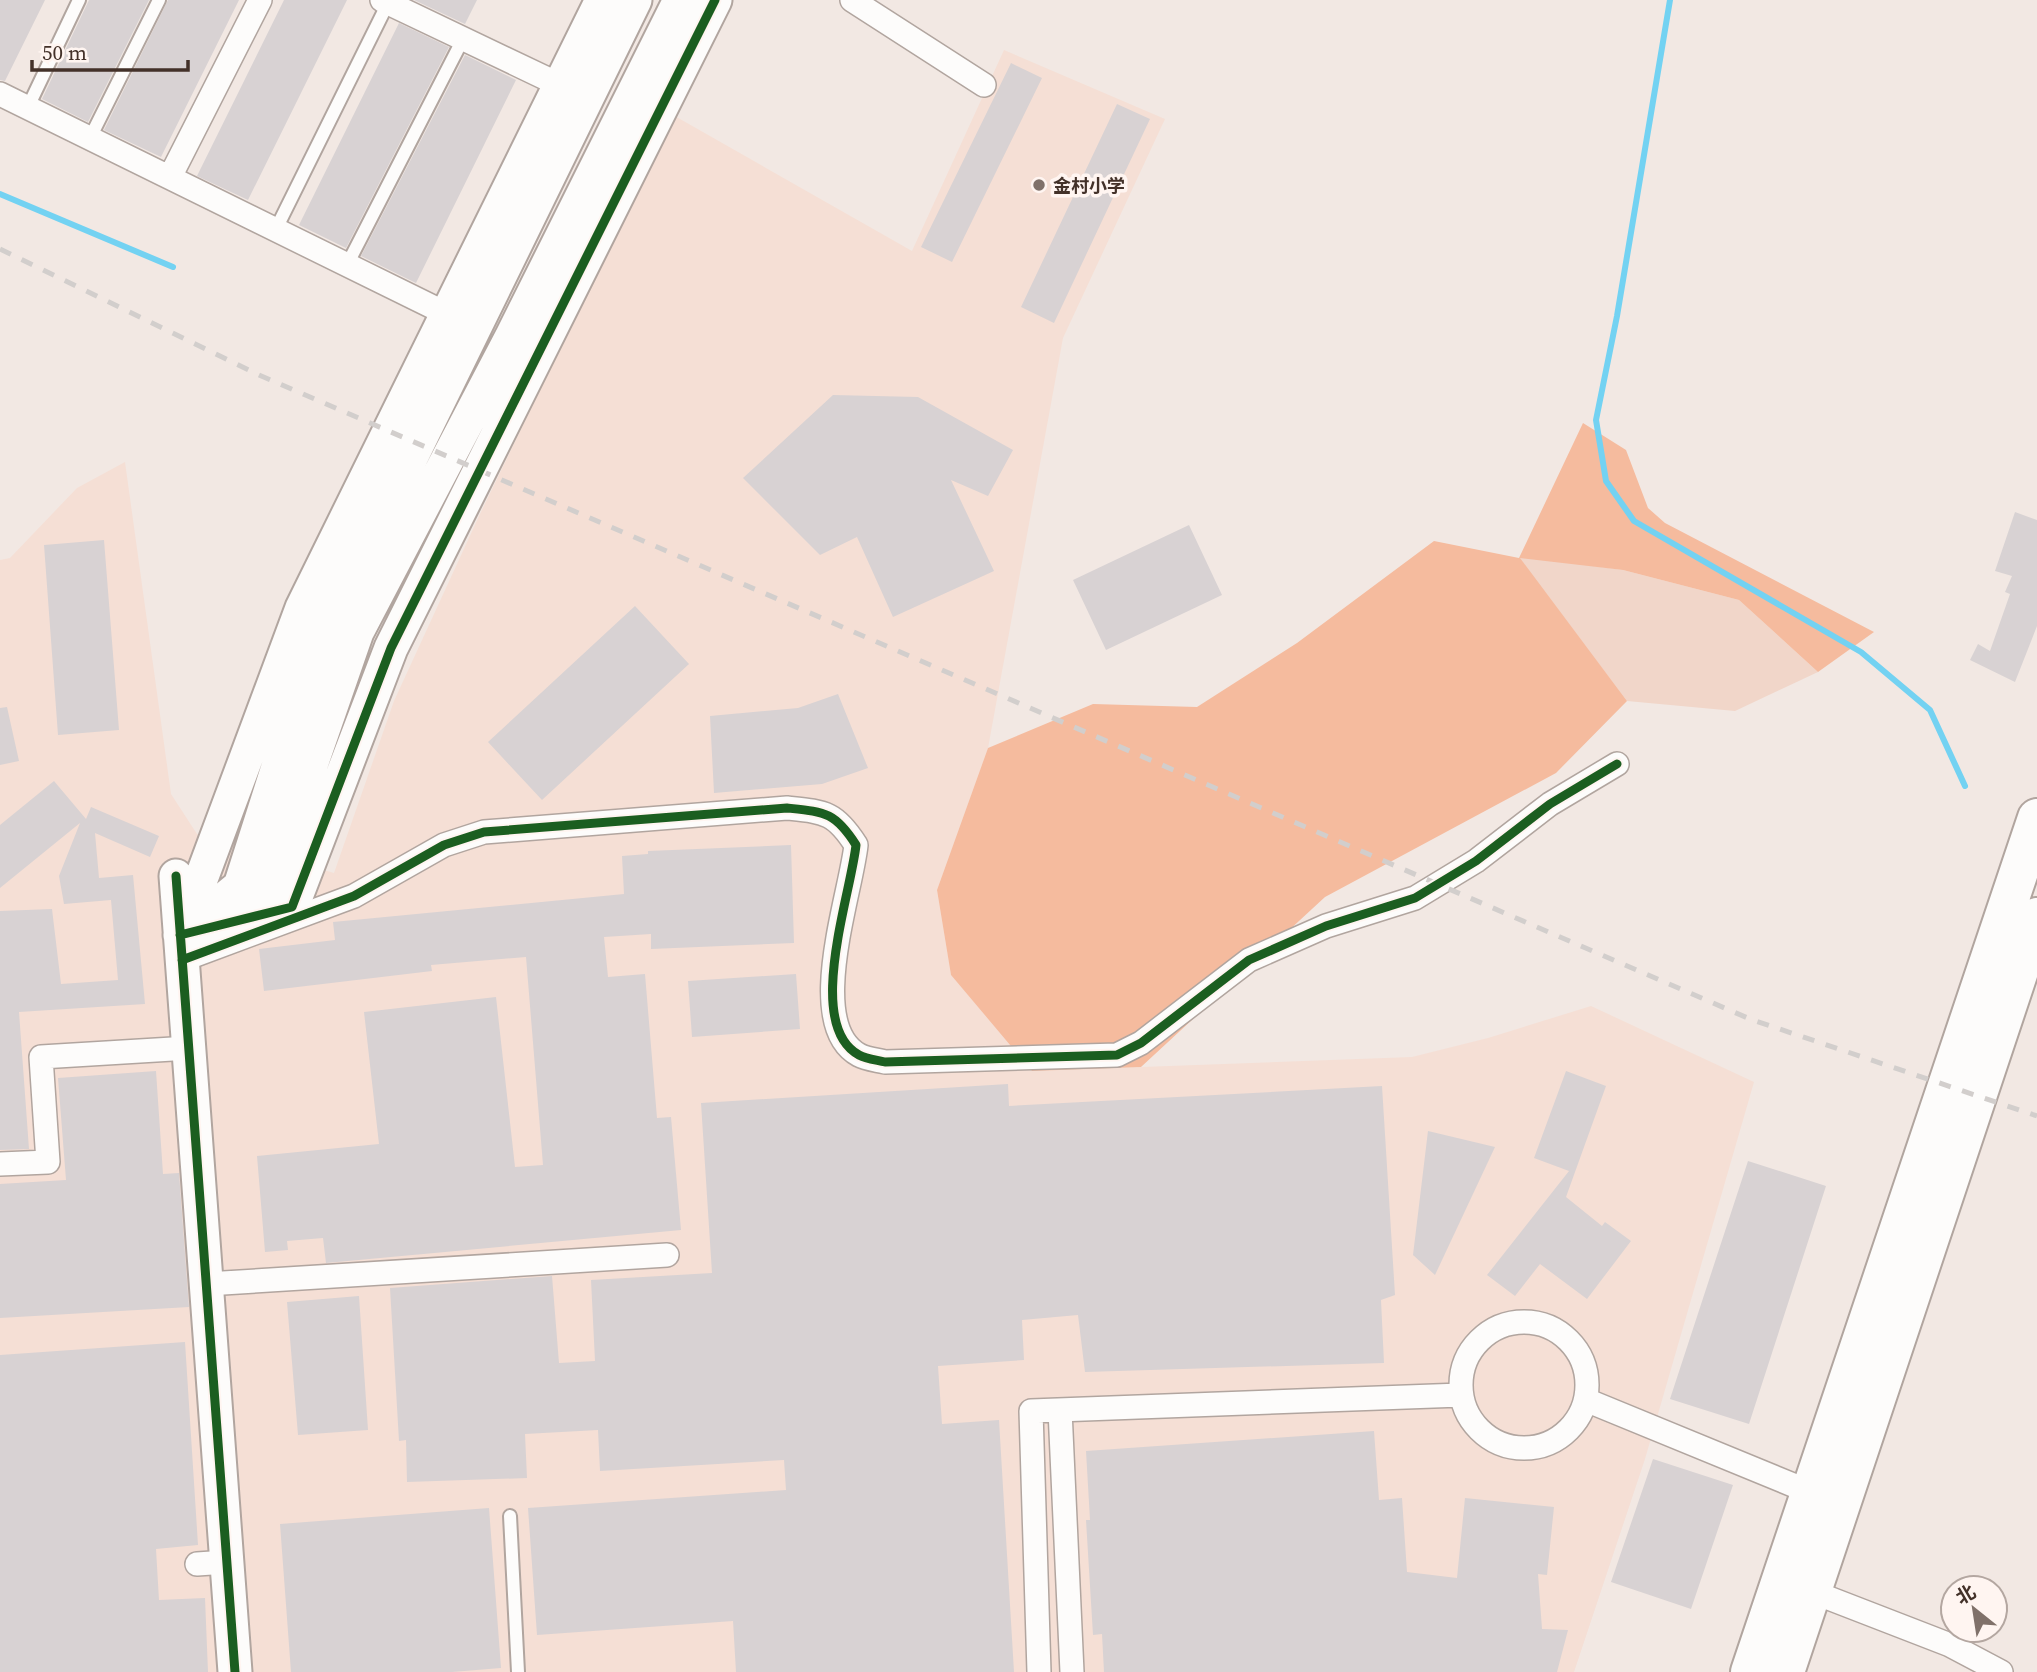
<svg xmlns="http://www.w3.org/2000/svg" width="2037" height="1672" font-family="'Source Serif 4','Noto Sans SC',serif">
	<style>
		.built { fill: #f5dfd5 }
		.green { fill: #f1d6c9 }
		.forest { fill: #f5bb9e }
		.lines { fill: none; stroke-linecap: round; stroke-linejoin: round }
		.stream { stroke: #73d2f2; stroke-width: 6 }
		.building { fill: #d8d2d3 }
		.lane-casing { stroke: #b1a59f; stroke-width: 16 }
		.street-casing { stroke: #b1a59f; stroke-width: 26 }
		.secondary-casing { stroke: #b1a59f; stroke-width: 37 }
		.highway-casing { stroke: #b1a59f; stroke-width: 42 }
		.lane { stroke: #fdfcfb; stroke-width: 12 }
		.street { stroke: #fdfcfb; stroke-width: 23 }
		.secondary { stroke: #fdfcfb; stroke-width: 33 }
		.highway { stroke: #fdfcfb; stroke-width: 38 }
		.rail { stroke: #d2cecc; stroke-width: 5; stroke-dasharray: 12 12; stroke-linecap: butt }
		.cycleway-casing { stroke: #fff5f1; stroke-width: 13 }
		.cycleway { stroke: #1b5e20; stroke-width: 9 }
		.poi-dot { fill: #80716a; stroke: #fff5f1; stroke-width: 2.5 }
		.labels { text-anchor: middle; dominant-baseline: central; stroke-width: 7; stroke-linejoin: round; paint-order: stroke }
		.poi-label { font-size: 18px; font-weight: bold; fill: #433129; stroke: #fff5f1; text-anchor: start }
	</style>
	<rect width="100%" height="100%" fill="#f2e8e3"/>
	<!-- built -->
	<path class="built" d="M1004 50 1165 119 1063 338 988 748 937 890 951 975 1032 1071 1412 1057 1488 1038 1591 1006 1754 1082 1645 1459 1574 1672H0V560L10 558 77 488 125 462 171 794 197 834 334 873 394 701 480 514 673 115 912 251Z"/>
	<!-- green -->
	<path class="green" d="M1528 557 1623 570 1739 600 1818 672 1735 711 1627 701 1519 558Z"/>
	<!-- forest -->
	<path class="forest" d="M1583 423 1626 450 1648 508 1665 523 1874 632 1818 672 1739 600 1623 570 1520 558 1627 701 1556 773 1325 897 1141 1067 1032 1071 951 975 937 890 988 748 1093 704 1197 707 1297 643 1434 541 1519 558Z"/>
	<g class="lines">
		<!-- stream -->
		<path class="stream" d="M1670 0 1617 316 1596 420 1606 481 1634 521 1861 652 1930 710 1965 786
			M0 194 173 267"/>
	</g>
	<!-- building -->
	<path class="building" d="M0 0H45L5 81 0 80Z
		M89 0H149L88 122 42 99Z
		M168 0H239L161 157 104 130Z
		M284 0H347L248 200 197 176Z
		M414 0H477L465 24Z
		M399 23 449 47 346 248 299 225Z
		M465 55 516 80 416 283 361 256Z
		M1011 63 1042 78 952 262 921 247Z
		M1117 104 1150 119 1054 323 1021 307Z
		M833 395 918 397 1013 450 988 496 951 480 994 571 893 617 857 537 820 555 743 478Z
		M2015 512 2037 520V626L2015 682 1970 660 1978 644 1990 651 2010 594 2005 592 2012 576 1995 571Z
		M1189 525 1222 595 1106 650 1073 580Z
		M104 540 119 730 58 735 44 545Z
		M635 606 689 664 542 800 488 742Z
		M838 694 868 768 822 784 714 793 710 716 798 708Z
		M7 707 19 761 0 765V708Z
		M54 781 86 819 91 807 159 836 150 857 95 833 99 878 133 875 145 1004 19 1012 29 1149 0 1150V911L52 909 61 984 118 980 111 900 64 904 59 876 80 823 0 888V825Z
		M791 845 794 943 651 949V934L604 937 608 977 645 974 657 1118 671 1117 681 1230 326 1263 323 1238 287 1241 288 1250 265 1252 257 1156 379 1144 364 1012 496 997 515 1167 543 1165 526 957 431 965 432 971 264 991 259 949 335 940 333 922 624 894 622 856 648 854V851Z
		M796 974 800 1029 692 1037 688 981Z
		M156 1071 163 1174 179 1173 189 1307 0 1318V1184L66 1180 58 1078Z
		M1566 1071 1606 1086 1566 1197 1602 1226 1605 1222 1631 1241 1587 1299 1540 1264 1515 1296 1487 1275 1569 1171 1534 1158Z
		M1008 1084 1009 1106 1382 1086 1395 1295 1381 1300 1384 1363 1085 1372 1078 1315 1022 1320 1024 1360 938 1366 942 1424 999 1420 1014 1672H736L733 1621 537 1635 528 1508 786 1490 784 1460 600 1471 598 1430 525 1434 527 1478 407 1482 406 1440 399 1441 390 1288 552 1276 559 1363 595 1361 591 1280 712 1273 701 1103Z
		M1428 1131 1495 1147 1435 1275 1413 1255Z
		M1748 1161 1826 1186 1749 1424 1670 1399Z
		M359 1296 368 1430 298 1435 287 1302Z
		M185 1342 198 1545 156 1549 159 1600 205 1598 208 1672H0V1355Z
		M1374 1431 1379 1500 1402 1498 1407 1572 1457 1578 1465 1498 1554 1507 1547 1575 1538 1574 1542 1629 1568 1630 1557 1672H1104L1102 1634 1093 1635 1086 1520H1090L1086 1451Z
		M1653 1459 1733 1485 1691 1609 1611 1582Z
		M489 1508 501 1668 452 1672H291L280 1524Z"/>
	<g class="lines">
		<!-- lane casing -->
		<g class="lane-casing">
			<path id="lane" d="M28 107 79 0
				M90 138 159 0
				M276 229 389 1
				M347 265 463 39
				M510 1516 518 1672"/>
		</g>
		<!-- street casing -->
		<g class="street-casing">
			<path id="street" d="M382 0 560 85
				M852 0 984 85
				M0 94 445 313
				M170 177 260 0
				M182 960 354 896 444 845 484 832 787 808C825 812 835 812 856 845 851 894 804 1025 859 1055 866 1059 877 1060 885 1062L1117 1055 1141 1043 1249 960 1326 926 1415 898 1476 861 1550 804 1617 764
				M0 1164 48 1162 41 1057 189 1048
				M207 1284 667 1255
				M1461 1385a63 63 0 1 1 126 0a63 63 0 1 1-126 0Z
				M1586 1400 1810 1492
				M1060 1410 1072 1672
				M197 1564 227 1562
				M1813 1592 1950 1645 2001 1672
				M1039 1672 1031 1411 1461 1395"/>
		</g>
		<!-- secondary casing -->
		<g class="secondary-casing">
			<path id="secondary" d="M176 876 235 1672
				M211 910 240 886 278 767 332 619 635 0
				M229 911 267 892 357 632 512 336 680 0
				M181 933 302 608 602 0
				M180 935 292 907 391 648 715 0"/>
		</g>
		<!-- highway casing -->
		<g class="highway-casing">
			<path id="highway" d="M1750 1672 2037 818
				M1785 1672 2037 917"/>
		</g>
		<!-- lane -->
		<use href="#lane" class="lane"/>
		<!-- street -->
		<use href="#street" class="street"/>
		<!-- secondary -->
		<use href="#secondary" class="secondary"/>
		<!-- highway -->
		<use href="#highway" class="highway"/>
		<!-- rail -->
		<path class="rail" d="M0 249 259 375 1750 1019 2037 1116"/>
		<!-- cycleway casing -->
		<g class="cycleway-casing">
			<path id="cycleway" d="M176 876 235 1672
				M180 935 292 907 391 648 715 0
				M182 960 354 896 444 845 484 832 787 808C825 812 835 812 856 845 851 894 804 1025 859 1055 866 1059 877 1060 885 1062L1117 1055 1141 1043 1249 960 1326 926 1415 898 1476 861 1550 804 1617 764"/>
		</g>
		<!-- cycleway -->
		<use href="#cycleway" class="cycleway"/>
	</g>
	<!-- markers -->
	<circle class="poi-dot" cx="1039" cy="185" r="7"/>
	<g class="labels">
		<!-- poi labels -->
		<g class="poi-label">
			<text x="1053" y="185">金村小学</text>
		</g>
	</g>
	<!-- north arrow -->
	<g transform="translate(1974 1609) rotate(330)"><circle r="33" fill="#fff5f1" stroke="#b4a7a1" stroke-width="2"/>
	<path d="M0-5L12 26L0 18L-12 26Z" fill="#80716a"/>
	<text y="-10" font-size="19" font-weight="bold" text-anchor="middle" fill="#433129">北</text>
	</g>
	<!-- scale -->
	<path d="M32 60v10h156v-10" fill="none" stroke="#433129" stroke-width="3.5"/>
	<text x="42" y="60" font-size="21" fill="#433129" stroke="#fff5f1" stroke-width="5" paint-order="stroke">50 m</text>
</svg>
